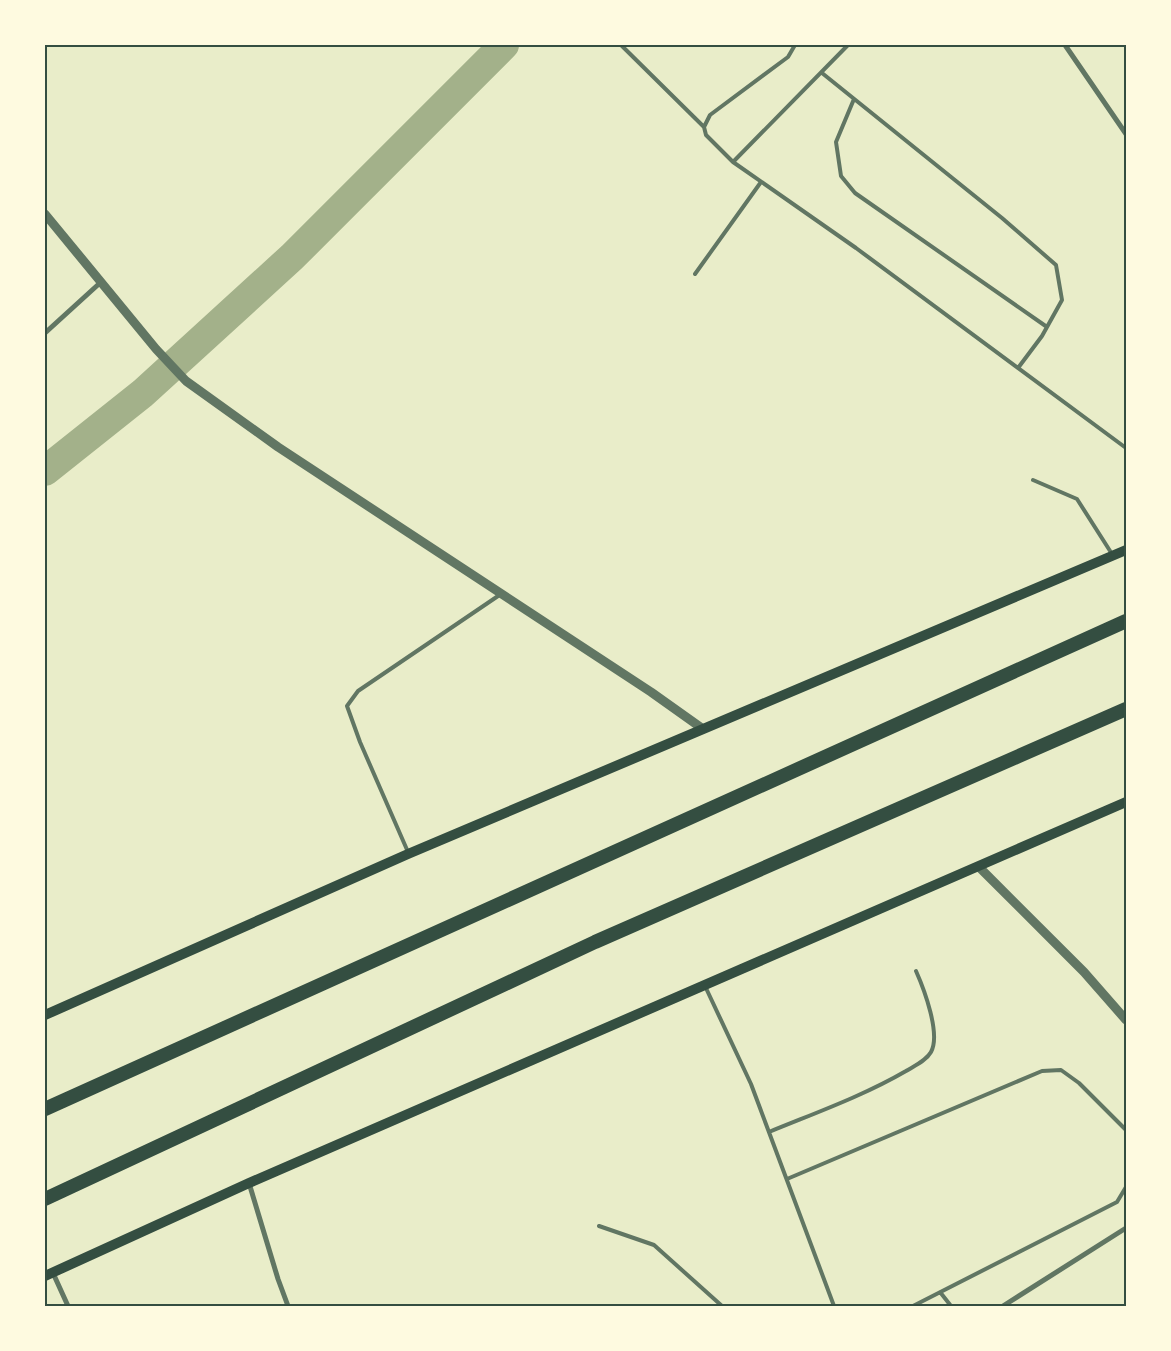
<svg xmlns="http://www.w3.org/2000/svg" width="1171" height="1351" font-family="Ubuntu,sans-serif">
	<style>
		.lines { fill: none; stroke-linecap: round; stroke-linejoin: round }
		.canal { stroke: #a3b18a; stroke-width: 30 }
		.service { stroke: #617663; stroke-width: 4 }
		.minor { stroke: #617663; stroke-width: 5 }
		.tertiary { stroke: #617663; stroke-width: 9 }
		.secondary { stroke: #344e41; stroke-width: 10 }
		.trunk { stroke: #344e41; stroke-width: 14 }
		.neatline { fill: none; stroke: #344e41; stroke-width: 2 }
	</style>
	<rect width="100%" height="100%" fill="#e9edc9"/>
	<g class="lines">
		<!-- canal -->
		<path class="canal" d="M45 471 143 393 292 257 504 45"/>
		<!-- service -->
		<path class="service" d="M621 45 704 127
			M795 45 788 57 710 115 704 127 706 135 733 162 856 248 1126 448
			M822 73 1002 218 1056 265 1062 300 1042 336 1018 368
			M854 99 836 142 841 176 855 193 1047 327
			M733 162 848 45
			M695 274 761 182
			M1033 480 1077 499 1112 554
			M408 852 360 742 347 706 358 691 501 594
			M705 986 751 1084 834 1306
			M769 1132C815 1113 863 1096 906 1071 914 1066 926 1061 931 1052 941 1034 924 989 916 971
			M787 1179 1042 1071 1061 1070 1079 1083 1126 1130
			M599 1226 654 1245 722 1306
			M940 1292 951 1306
			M913 1306 1117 1202 1126 1187"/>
		<!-- minor -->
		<path class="minor" d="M1065 45 1126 134
			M45 333 101 282
			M249 1183 278 1279 288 1306
			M53 1273 68 1306
			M1003 1306 1126 1228"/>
		<!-- tertiary -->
		<path class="tertiary" d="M45 214 156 349 186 381 278 447 651 692 703 729
			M979 867 1084 972 1126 1020"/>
		<!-- secondary -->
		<path class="secondary" d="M45 1015 408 854 1126 550
			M45 1276 249 1183 1126 802"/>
		<!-- trunk -->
		<path class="trunk" d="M45 1109 1126 621
			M45 1199 595 942 1126 709"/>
	</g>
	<!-- border -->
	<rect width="1171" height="1351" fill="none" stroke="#fefae0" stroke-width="92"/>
	<rect x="46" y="46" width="1079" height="1259" class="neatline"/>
</svg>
